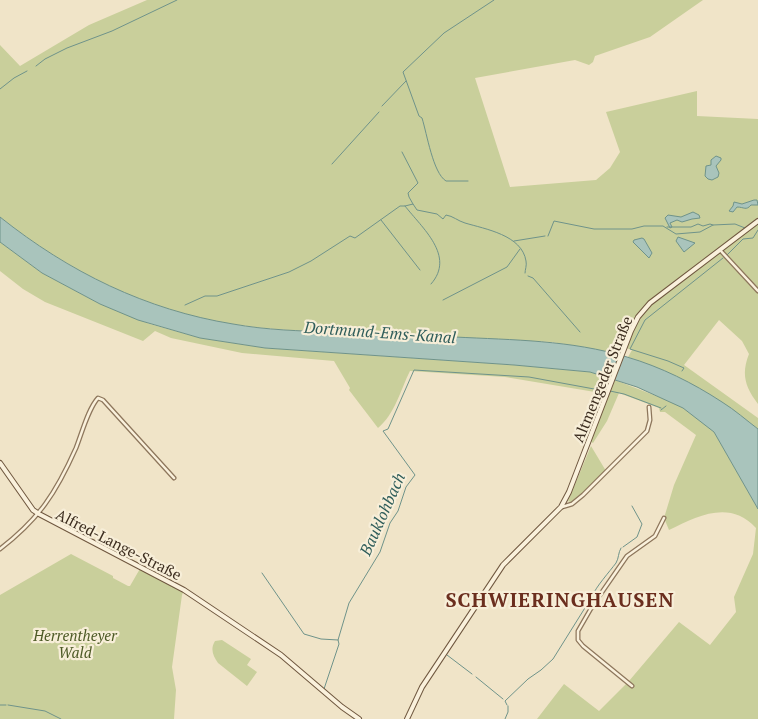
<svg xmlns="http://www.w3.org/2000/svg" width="758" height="719" font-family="'PT Serif',serif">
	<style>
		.green { fill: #c9cf9b }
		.water { fill: #a9c4bc; stroke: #6f938a }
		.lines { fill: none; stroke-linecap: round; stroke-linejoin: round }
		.stream { stroke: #6f938a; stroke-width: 1 }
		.street-casing { stroke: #8d765c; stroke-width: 5 }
		.secondary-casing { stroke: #6f573f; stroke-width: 6 }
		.street { stroke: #faf1dc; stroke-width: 2.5 }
		.secondary { stroke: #faf1dc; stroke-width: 4 }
		.labels { text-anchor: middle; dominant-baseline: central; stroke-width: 4.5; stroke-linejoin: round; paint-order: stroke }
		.street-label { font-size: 15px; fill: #3d2e20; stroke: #f7eed8 }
		.park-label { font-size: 15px; font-style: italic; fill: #4d5a26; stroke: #f7eed8 }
		.water-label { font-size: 16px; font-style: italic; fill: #2f5d5a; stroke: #f7eed8 }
		.district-label { font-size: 20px; font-weight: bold; letter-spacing: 1px; fill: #6b2e1e; stroke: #f7eed8 }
	</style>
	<rect width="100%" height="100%" fill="#f0e4c8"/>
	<!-- green -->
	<path class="green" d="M147 0H703L650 37 595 56 593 62 589 65 575 60 475 78 510 187 596 180 610 168 620 152 606 112 697 91V116L758 119V404C745 387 741 374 749 354L742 341 719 320 684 365 758 418V429C746 421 735 411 723 403 694 383 662 369 628 357L632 350 623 347 617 354 584 347 551 342C487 339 422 336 358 333 304 331 250 330 197 317 124 299 59 264 0 217V45L20 66 89 25Z
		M0 242 42 273 100 304 150 324 200 338 265 348 514 365 590 372 609 378 606 386 611 389 615 380 669 401 683 408 706 425 714 432 758 509V719H537L564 684 599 711 629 681 679 622 710 645 736 612 734 597 753 554 756 528C730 499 697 516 669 530L664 518 674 485 696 435 665 412H660L659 408 619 393 607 421 593 443 583 437 595 392 505 377 410 371C400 391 395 414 378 428L349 390 350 388 334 361 242 353 171 338 155 331 143 341 45 302 23 289 0 271Z
		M591 446 606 471 583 495 572 503 568 501Z
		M71 554 113 576V578L128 586H130L141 567 184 590 182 595 172 667 176 690 174 719H0V595Z
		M222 640 251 659 247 665 257 672 247 686 218 663C213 656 210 649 215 641Z"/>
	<!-- water -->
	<path class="water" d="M716 156 721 158V160L716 166 719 173 718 177 712 180 708 179 705 176 706 166 711 165V160Z
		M754 200H757L758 205H751C746 211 744 207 737 207L733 212 729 211 733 206 734 202 742 204Z
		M693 212 699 215 700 218 692 219 682 222 677 220 670 223 672 227 670 228 665 218 668 215 681 217Z
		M0 217C69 272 146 310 233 324 266 330 300 331 334 332 374 334 415 336 455 337 513 340 571 340 627 357 661 367 693 383 722 402 735 410 746 420 758 429V509L714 432 683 408 637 387 590 372 514 365 265 348 200 338 138 320 100 304 42 273 0 242Z
		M678 237 695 243 684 252 676 241Z
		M642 238 644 239 652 253 649 258 633 242 634 240Z"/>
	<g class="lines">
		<!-- stream -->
		<path class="stream" d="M36 66 45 59 67 48 112 31 177 0
			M0 89 14 78 27 71
			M382 106 406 81
			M402 152 418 183 408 193 409 197 413 204
			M332 164 379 112
			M468 181H446C433 173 427 134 422 118L419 116 403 72 444 33 494 0
			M405 206C422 228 456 256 431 284
			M381 220 420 270
			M667 227H691L698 224 703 226 710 224 713 225
			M548 236 554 221 594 229H632L644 226H663L676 234 700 232 713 225 735 224 745 228
			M514 241 545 236
			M727 255 743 239 753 238 758 230
			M528 276 533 278 580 332
			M443 300 507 267 520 249
			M185 305 205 296H217L289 272 311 261 350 236 355 238 400 206H405L413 204 417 210 437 214 443 219 446 215C453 216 458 221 465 223 485 229 522 235 526 261 527 265 525 270 525 273
			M682 371 684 368 668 361 630 349 645 320 723 258
			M610 391 624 394 661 408
			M661 410 666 406
			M623 547 637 537 642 524 632 506
			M262 573 304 634 321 639 338 640
			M447 655 472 674
			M476 677 503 699
			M324 689 339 644 338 640 349 603 380 552 390 523 398 511 406 487 415 475 383 431 388 429 414 370 529 377 605 391
			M0 705H6
			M8 705 45 711 61 719
			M507 705 505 701 528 679 541 670 553 659 593 595C595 588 610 571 616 563 619 558 618 553 621 548
			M505 719 508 712V706"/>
		<!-- street casing -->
		<g class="street-casing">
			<path id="street" d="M720 250 758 291
				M562 507 572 504 583 495 647 431 650 420 649 407
				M0 549C39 519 56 493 76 448 82 433 88 409 98 398L103 400 174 478
				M632 686 583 646 578 640V631L593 605 627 556 655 536 664 518"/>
		</g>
		<!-- secondary casing -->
		<g class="secondary-casing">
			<path id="secondary" d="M0 463 33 510 39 514 184 590 281 655 342 707 359 719
				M407 719 422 687 503 565 561 507 569 492 631 331 638 317 650 303 758 221"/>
		</g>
		<!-- street -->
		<use href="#street" class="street"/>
		<!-- secondary -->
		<use href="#secondary" class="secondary"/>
	</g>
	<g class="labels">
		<!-- street labels -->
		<g class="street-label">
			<text transform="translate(602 379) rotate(-68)">Altmengeder Straße</text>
			<text transform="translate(119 544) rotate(27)">Alfred-Lange-Straße</text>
		</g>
		<!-- park labels -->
		<g class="park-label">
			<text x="75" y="635">Herrentheyer<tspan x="75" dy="17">Wald</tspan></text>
		</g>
		<!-- water labels -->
		<g class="water-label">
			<text transform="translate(380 332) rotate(4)">Dortmund-Ems-Kanal</text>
			<text transform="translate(382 514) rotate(-66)">Bauklohbach</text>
		</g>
		<!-- district labels -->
		<g class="district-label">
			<text x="560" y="599">SCHWIERINGHAUSEN</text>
		</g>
	</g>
</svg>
